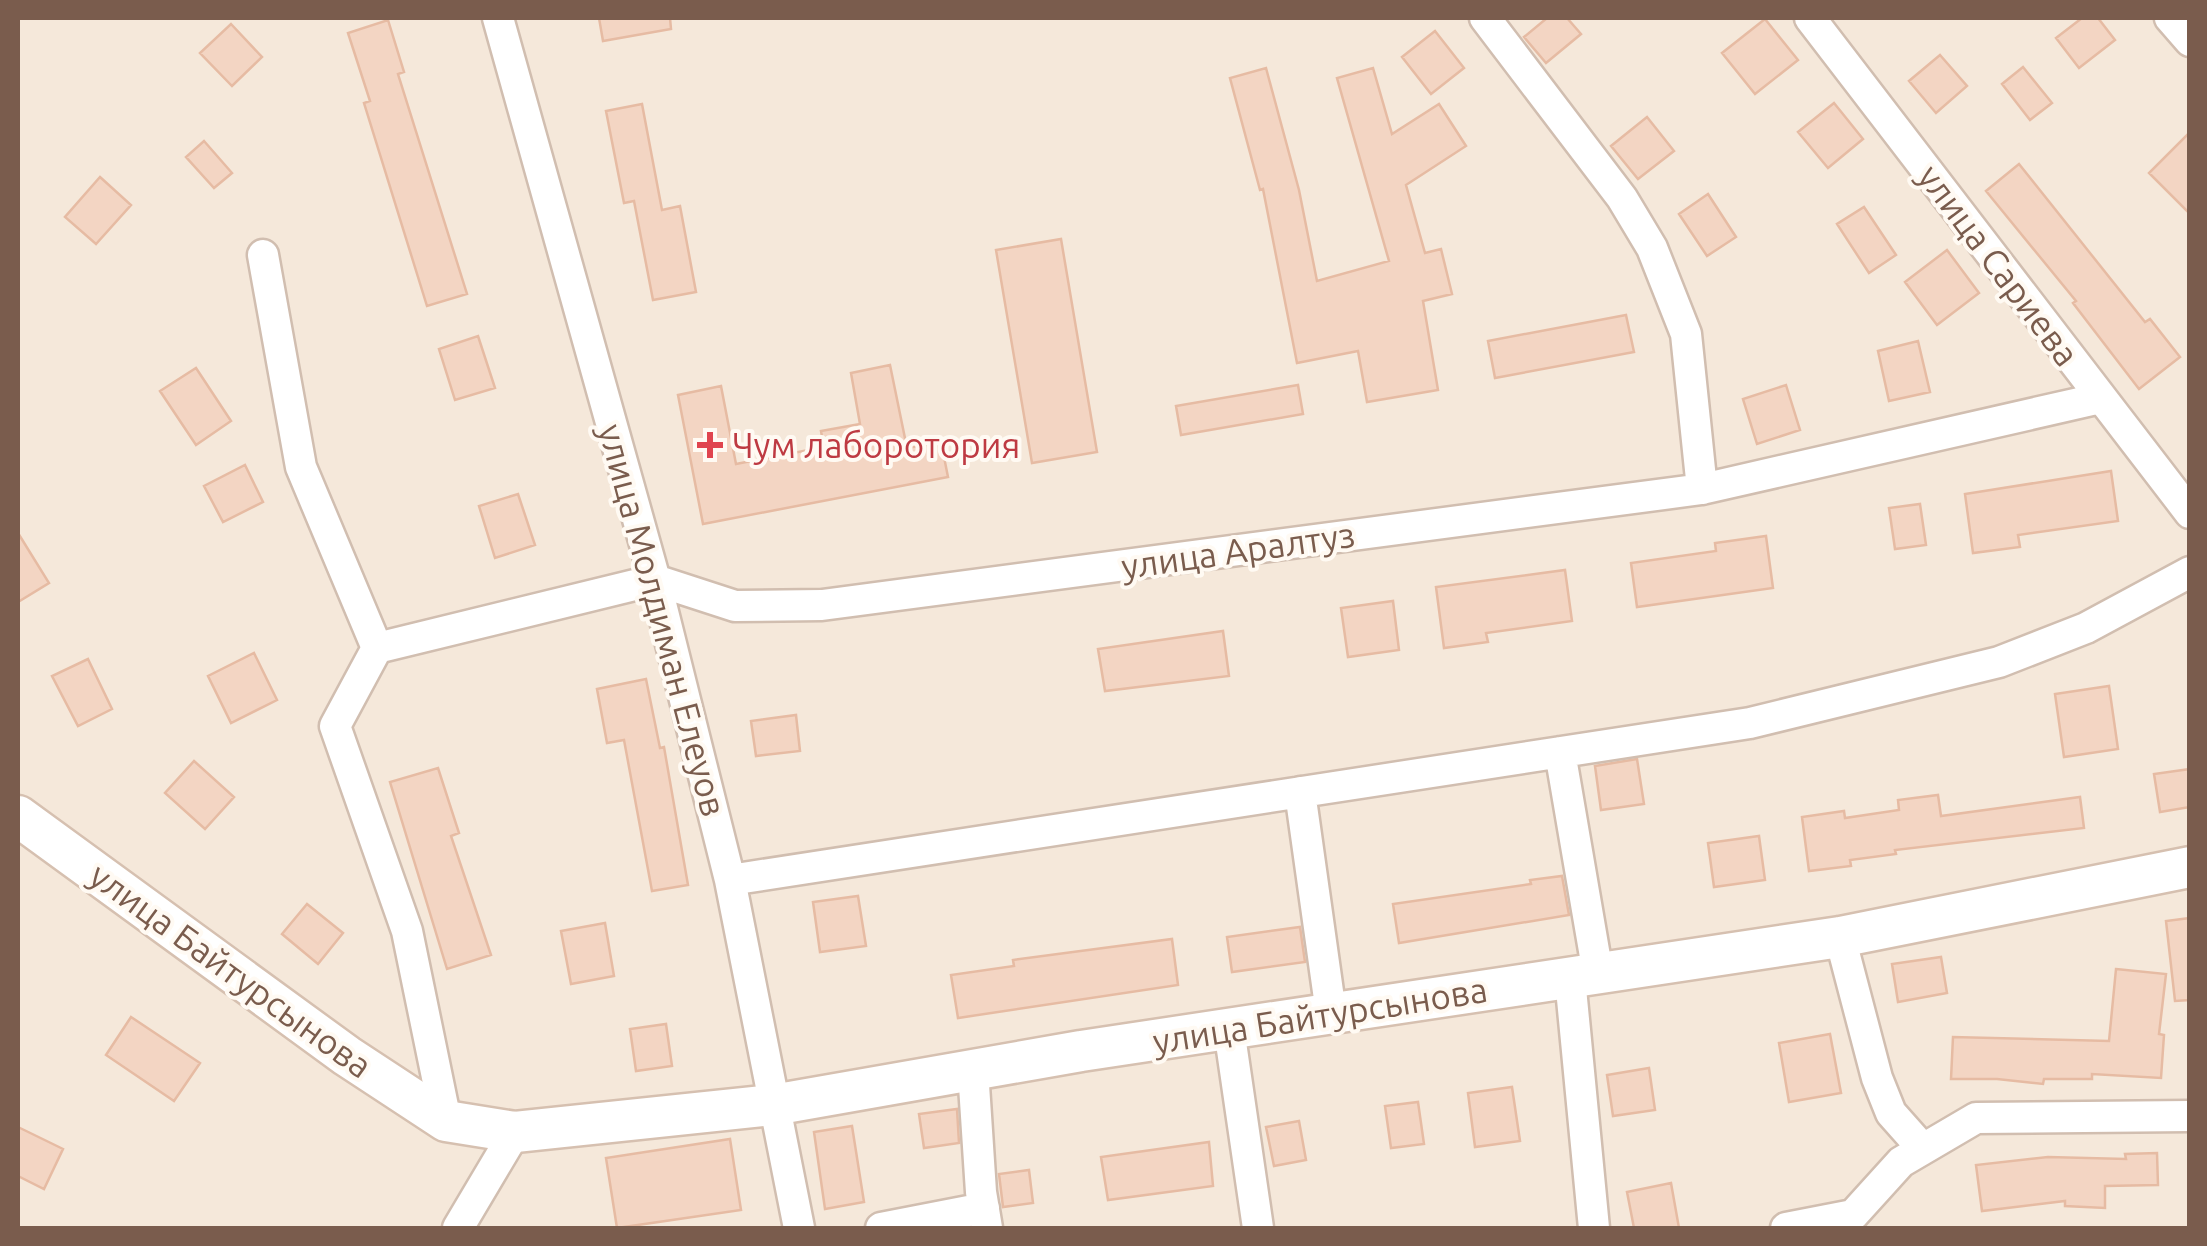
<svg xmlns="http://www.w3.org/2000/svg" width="2207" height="1246" font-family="Ubuntu,sans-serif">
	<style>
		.residential { fill: #f5e8da }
		.building { fill: #f3d5c3; stroke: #e6bba3; stroke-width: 2.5 }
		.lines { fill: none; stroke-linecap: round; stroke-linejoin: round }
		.street-casing { stroke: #d1beb0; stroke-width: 35 }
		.secondary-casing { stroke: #d6c0b0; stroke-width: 45 }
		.street { stroke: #fff; stroke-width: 30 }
		.secondary { stroke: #fff; stroke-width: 40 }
		.health-dot { fill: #e0444e; stroke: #fffaf3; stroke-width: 4 }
		.labels { text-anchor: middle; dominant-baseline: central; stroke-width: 8; stroke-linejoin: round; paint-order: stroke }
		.street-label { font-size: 35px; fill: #7a5c4d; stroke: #fffaf3 }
		.health-label { font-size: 35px; fill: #be3a42; stroke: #fffaf3; text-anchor: start }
	</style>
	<rect width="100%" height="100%" fill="#fdf6ec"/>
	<!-- residential -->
	<path class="residential" d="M18 18H2189V1228H18Z"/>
	<!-- building -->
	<path class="building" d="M599 18H670L671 29 603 41Z
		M1547 18H1567L1581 34 1546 63 1524 37Z
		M2082 18H2098L2115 40 2079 68 2056 38Z
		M1765 19 1798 60 1755 94 1722 53Z
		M388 20 404 72 398 74 467 294 427 306 364 103 370 101 348 33Z
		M231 24 262 57 232 86 200 53Z
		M1435 31 1464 68 1431 94 1402 57Z
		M1940 55 1967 86 1936 113 1909 81Z
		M2023 67 2052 103 2030 120 2002 84Z
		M1266 68 1299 190 1317 281 1389 261 1337 78 1373 68 1392 134 1439 104 1466 146 1406 185 1425 253 1441 249 1452 294 1423 301 1438 390 1367 402 1358 351 1297 363 1263 189 1260 190 1230 78Z
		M1834 103 1863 139 1828 168 1798 132Z
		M642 104 662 210 680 206 696 292 653 300 634 201 624 203 606 111Z
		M1647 117 1674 151 1638 179 1611 146Z
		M2190 132V214L2149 173Z
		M204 141 232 173 214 188 186 157Z
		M2019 164 2145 322 2150 319 2180 357 2139 389 2073 303 2076 301 1986 191Z
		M100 177 131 205 96 244 65 217Z
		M1708 194 1736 237 1707 256 1679 214Z
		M1864 207 1896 255 1869 273 1837 224Z
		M1061 239 1097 452 1032 463 996 250Z
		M1947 250 1979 293 1937 325 1905 282Z
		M1626 315 1634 352 1495 378 1488 341Z
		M478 336 495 388 455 400 439 349Z
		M1918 341 1930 392 1889 401 1878 351Z
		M890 365 907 448 941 442 948 477 703 524 678 395 721 386 736 464 824 447 821 431 860 424 851 373Z
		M196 368 231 421 196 445 160 391Z
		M1298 385 1303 414 1181 435 1176 406Z
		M1786 385 1800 430 1757 444 1743 399Z
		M245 465 263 502 223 522 204 486Z
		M2111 471 2118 521 2018 535 2020 547 1973 553 1965 494Z
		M518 494 535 545 495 558 479 506Z
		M1920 504 1926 545 1895 549 1889 508Z
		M18 533 49 583 18 602Z
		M1766 536 1773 588 1637 607 1631 563 1716 551 1715 543Z
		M1565 570 1572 621 1486 633 1488 642 1444 648 1436 587Z
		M1393 601 1399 650 1348 657 1341 608Z
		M1223 631 1229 676 1105 691 1098 649Z
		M254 653 277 700 231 723 208 676Z
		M88 659 112 709 78 726 52 676Z
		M646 679 660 748 664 747 688 885 652 891 624 740 607 743 597 689Z
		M2109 686 2118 749 2064 757 2055 694Z
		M796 715 800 751 756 756 751 721Z
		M1637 759 1644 804 1601 810 1595 766Z
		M194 761 234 797 205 829 165 793Z
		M438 768 459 833 451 836 491 955 447 969 390 782Z
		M2190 769V807L2160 812 2154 774Z
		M1938 795 1941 816 2080 797 2084 828 1895 850 1896 854 1850 860 1851 866 1809 871 1802 817 1844 811 1845 818 1899 810 1898 800Z
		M1759 836 1765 880 1714 887 1708 843Z
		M1562 876 1569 915 1399 943 1393 904 1531 884 1530 880Z
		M858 896 866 946 820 952 813 902Z
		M307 904 343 933 318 964 282 934Z
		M2190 918V1000L2175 1001 2166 921Z
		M605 923 614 976 571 984 561 931Z
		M1300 927 1305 962 1232 972 1227 937Z
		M1172 939 1178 985 958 1018 951 975 1014 966 1013 960Z
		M1941 957 1947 993 1898 1002 1892 964Z
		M2116 969 2166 974 2159 1034 2164 1035 2161 1078 2092 1074V1079H2044L2043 1084 1997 1079H1951L1953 1037 2109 1041Z
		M131 1017 200 1063 174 1101 106 1055Z
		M666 1024 672 1066 636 1071 630 1029Z
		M1830 1034 1841 1093 1789 1102 1779 1043Z
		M1649 1068 1655 1110 1613 1116 1607 1075Z
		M1512 1087 1520 1141 1475 1147 1468 1093Z
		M1418 1102 1424 1144 1391 1148 1385 1106Z
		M957 1109 959 1143 924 1148 919 1114Z
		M1299 1121 1306 1160 1274 1166 1266 1127Z
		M852 1126 864 1202 825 1209 814 1132Z
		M18 1127 63 1149 44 1189 18 1176Z
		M730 1139 741 1210 617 1228 606 1158Z
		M1209 1142 1213 1186 1108 1200 1101 1157Z
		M2157 1153 2158 1185 2105 1186V1208L2065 1206V1201L1982 1211 1976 1165 2048 1157 2126 1159 2125 1154Z
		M1029 1170 1033 1203 1003 1207 999 1174Z
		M1671 1183 1679 1228H1634L1627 1192Z"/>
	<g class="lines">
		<!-- street casing -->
		<g class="street-casing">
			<path id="street" d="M498 18 655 580 730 880 799 1228
				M1485 18 1622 198 1652 248 1686 334 1702 489
				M1810 18 2190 513
				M2170 18 2190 41
				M263 255 301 467 377 648 335 726 407 931 446 1121
				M377 648 655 580 735 606 822 605 1702 489 2101 398
				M1560 752 1598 974
				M1300 792 1331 1013
				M730 880 1750 723 1999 662 2086 628 2190 572
				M1840 937 1877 1078 1891 1113 1923 1149
				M1570 978 1594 1228
				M1229 1029 1258 1228
				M973 1070 981 1192 987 1228
				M458 1228 515 1132
				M881 1228 984 1208
				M1786 1228 1853 1215 1901 1162 1976 1118 2190 1116"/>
		</g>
		<!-- secondary casing -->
		<g class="secondary-casing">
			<path id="secondary" d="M18 816 347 1056 446 1121 515 1132 773 1105 1081 1051 1840 937 2190 867"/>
		</g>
		<!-- street -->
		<use href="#street" class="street"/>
		<!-- secondary -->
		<use href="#secondary" class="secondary"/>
	</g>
	<!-- markers -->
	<path class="health-dot" d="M705 430h10v10h10v10h-10v10h-10v-10h-10v-10h10z"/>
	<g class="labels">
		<!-- street labels -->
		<g class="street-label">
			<text transform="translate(1999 265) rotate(53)">улица Сариева</text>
			<text transform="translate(1238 550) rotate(-8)">улица Аралтуз</text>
			<text transform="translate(663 620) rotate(75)">улица Молдиман Елеуов</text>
			<text transform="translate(231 970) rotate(36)">улица Байтурсынова</text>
			<text transform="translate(1320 1015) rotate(-9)">улица Байтурсынова</text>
		</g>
		<!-- health labels -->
		<g class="health-label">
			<text x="732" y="445">Чум лаборотория</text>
		</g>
	</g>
	<!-- border -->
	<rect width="2207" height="1246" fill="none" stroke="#7a5c4d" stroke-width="40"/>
</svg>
